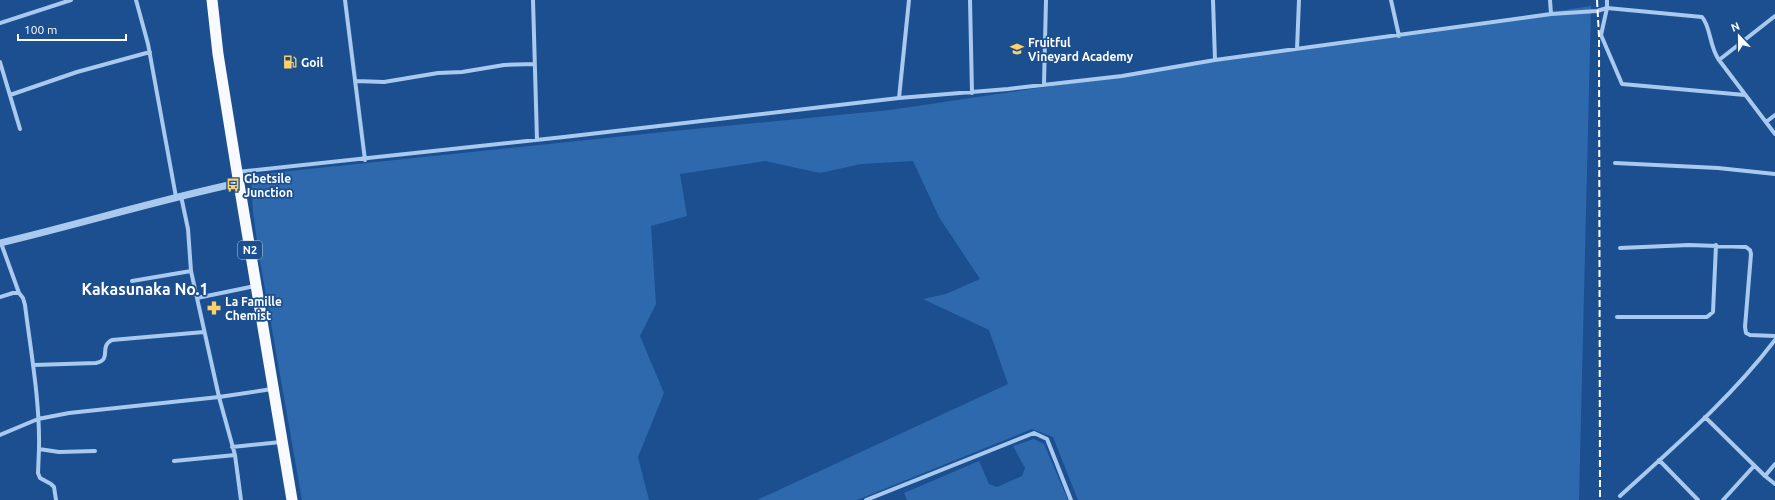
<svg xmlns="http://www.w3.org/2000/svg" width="1775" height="500" font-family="Ubuntu,sans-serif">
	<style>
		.green { fill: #2e69ad }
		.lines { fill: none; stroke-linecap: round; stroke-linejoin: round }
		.minor { stroke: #a9c9ee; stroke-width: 4 }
		.tertiary { stroke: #a9c9ee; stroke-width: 7 }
		.trunk { stroke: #f8faff; stroke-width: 11 }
		.rail { stroke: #fff; stroke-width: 2; stroke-dasharray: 7 3; stroke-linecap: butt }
		.labels { text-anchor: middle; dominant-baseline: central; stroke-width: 3.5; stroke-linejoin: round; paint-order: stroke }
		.shield { fill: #1b4f8f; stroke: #bbcadd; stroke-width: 1 }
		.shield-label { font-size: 11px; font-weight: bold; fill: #fff }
		.poi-label { font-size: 12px; font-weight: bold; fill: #fff; stroke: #1b4f8f; text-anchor: start }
		.district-label { font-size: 16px; font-weight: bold; fill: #fff; stroke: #1b4f8f }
	</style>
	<rect width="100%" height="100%" fill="#1b4f8f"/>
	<!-- green -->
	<path class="green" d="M1591 6 1579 500H1078L1053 437 1032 429 857 500H757L1008 384 989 330 923 299 946 294 980 279 939 217 913 161 861 164 820 173 765 161 680 174 687 216 651 226 656 304 640 336 664 393 638 457 649 500H302L259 255 253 212 251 175 673 131 890 110Z
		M1034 439 1044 444 1068 500H907L904 493 979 461 989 484 997 487 1022 476 1025 468 1013 446Z"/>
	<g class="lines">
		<!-- minor -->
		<path class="minor" d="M136 0 148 44 176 197
			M345 0 365 160
			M533 0 537 140
			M970 0 972 93
			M1213 0 1215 60
			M1391 0 1399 36
			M1550 0 1551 14
			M1607 0V8L1601 35 1622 84 1745 95
			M1775 16 1719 60 1775 134
			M0 23 71 0
			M1297 49 1299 0
			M0 62 20 129
			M356 81 384 82 438 73 462 72 504 65 534 64
			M1044 84 1046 0
			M10 95 77 72 150 52
			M899 98 909 0
			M1766 122 1775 115
			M1615 163 1718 168 1775 174
			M237 172 564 137 899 98 1008 89 1122 76 1215 60 1551 14 1597 11 1607 8 1702 17C1711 27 1709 46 1719 60
			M181 196 188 229 191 271
			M1 243 19 293
			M1620 248 1689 245 1746 247 1750 250 1751 254 1745 327 1746 333 1750 335 1775 336
			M132 281 191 271 219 397 272 389
			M0 297 13 293H19L23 298 25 305C31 353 40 401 39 449L59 452 95 451
			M197 298 255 286
			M1617 317H1707L1713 312 1716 245
			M34 365 96 363C113 359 98 347 112 340L204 332
			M1705 417 1765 476
			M0 435 38 419 69 413 219 397 235 455 241 500
			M232 447 281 442
			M39 449 38 473 40 478 51 484 54 487 56 500
			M1659 460 1698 500
			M174 461 235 455
			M1775 464 1765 476 1775 484
			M1620 496C1674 447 1731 398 1775 340
			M866 500 1034 433 1047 439 1071 500
			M1723 500 1754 466"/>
		<!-- tertiary -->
		<path class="tertiary" d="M0 243C80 224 158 200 238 183"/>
		<!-- trunk -->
		<path class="trunk" d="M212 0 218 54 237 172 292 500"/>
		<!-- rail -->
		<path class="rail" d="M1597 0 1599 36 1600 500"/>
	</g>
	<!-- icons -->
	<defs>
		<g id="school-bare" transform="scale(1.08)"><path d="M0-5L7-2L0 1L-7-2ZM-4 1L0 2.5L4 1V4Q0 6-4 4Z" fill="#ffd166" stroke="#1b4f8f" stroke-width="2.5" paint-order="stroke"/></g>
		<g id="fuel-bare" transform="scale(1.08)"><path d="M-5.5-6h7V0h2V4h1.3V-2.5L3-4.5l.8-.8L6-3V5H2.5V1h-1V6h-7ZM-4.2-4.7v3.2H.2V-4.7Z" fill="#ffd166" stroke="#1b4f8f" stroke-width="2.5" paint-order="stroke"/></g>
		<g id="bus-bare" transform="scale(1.08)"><path d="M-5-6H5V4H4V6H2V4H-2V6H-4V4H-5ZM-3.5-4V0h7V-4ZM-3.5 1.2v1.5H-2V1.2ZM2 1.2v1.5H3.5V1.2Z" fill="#ffd166" stroke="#1b4f8f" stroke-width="2.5" paint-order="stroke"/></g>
		<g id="pharmacy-bare" transform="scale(1.08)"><path d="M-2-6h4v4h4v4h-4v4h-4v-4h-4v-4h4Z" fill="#ffd166" stroke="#1b4f8f" stroke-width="2.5" paint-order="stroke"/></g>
	</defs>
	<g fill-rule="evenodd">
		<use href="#school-bare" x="1017" y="49"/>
		<use href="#fuel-bare" x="290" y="62"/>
		<use href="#bus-bare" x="233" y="185"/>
		<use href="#pharmacy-bare" x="214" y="308"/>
	</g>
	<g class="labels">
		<!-- shield labels -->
		<rect class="shield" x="238" y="241" width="24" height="18" rx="3"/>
		<g class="shield-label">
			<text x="250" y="250">N2</text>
		</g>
		<!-- poi labels -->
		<g class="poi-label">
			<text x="1028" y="42">Fruitful<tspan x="1028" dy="14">Vineyard Academy</tspan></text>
			<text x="301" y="62">Goil</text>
			<text x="244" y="178">Gbetsile<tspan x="244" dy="14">Junction</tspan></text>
			<text x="225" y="301">La Famille<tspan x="225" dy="14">Chemist</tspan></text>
		</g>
		<!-- district labels -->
		<g class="district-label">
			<text x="145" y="289">Kakasunaka No.1</text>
		</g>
	</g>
	<!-- north arrow -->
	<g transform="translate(1739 36) rotate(338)" stroke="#1b4f8f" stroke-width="3" paint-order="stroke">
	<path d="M0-3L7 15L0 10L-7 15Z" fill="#ffffff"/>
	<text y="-6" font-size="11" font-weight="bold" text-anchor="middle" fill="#ffffff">N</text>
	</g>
	<!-- scale -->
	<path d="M18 34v6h108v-6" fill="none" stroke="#ffffff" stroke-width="2"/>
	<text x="24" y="34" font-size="12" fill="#ffffff" stroke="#1b4f8f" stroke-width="3" paint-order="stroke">100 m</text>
</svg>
